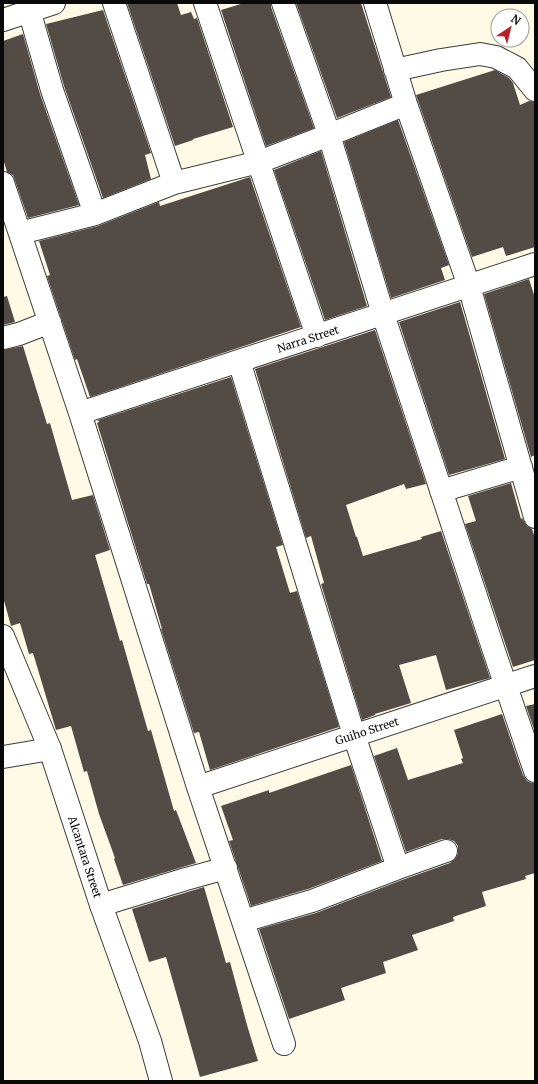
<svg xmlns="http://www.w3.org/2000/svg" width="538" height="1084" font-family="Merriweather,serif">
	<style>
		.building { fill: #524b46 }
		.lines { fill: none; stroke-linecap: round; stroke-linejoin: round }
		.minor-casing { stroke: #3c3c3c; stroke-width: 24 }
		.tertiary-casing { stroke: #3c3c3c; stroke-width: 24 }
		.minor { stroke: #fff; stroke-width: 22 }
		.tertiary { stroke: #fff; stroke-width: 22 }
		.labels { text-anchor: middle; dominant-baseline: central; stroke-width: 4; stroke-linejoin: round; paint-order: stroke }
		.street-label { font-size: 11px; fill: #090909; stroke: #fff }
	</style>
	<rect width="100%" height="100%" fill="#fffae6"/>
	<!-- building -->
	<path class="building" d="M127 3H177L181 15 191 12 194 19 197 18 233 127 193 139V140L175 146Z
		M244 3H271V7L314 128 266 146 221 10Z
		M296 3H361L391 97 337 118Z
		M103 10 151 153 145 155 151 179 103 198 64 86 46 24Z
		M23 34 40 94 79 205 28 218 13 175 7 172 3 159V41Z
		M495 70 509 78 513 83 520 105 529 101 535 102V247L506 256 503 247 472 257 416 95Z
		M398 120 449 265 441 268 445 280 391 298 344 142Z
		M321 151 367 306 325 320 274 170Z
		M250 177 301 327 90 397 77 359 75 360 47 276 50 275 39 241 98 226 159 202 160 206Z
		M529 279 535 298V455L531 457 484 294Z
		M7 296 15 322 3 325V297Z
		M460 302 505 459 449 475 399 322Z
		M375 330 426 484 406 489 404 484 346 505 356 537H357L363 556 422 539 421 537 441 531 490 678 446 690 436 655 399 665 411 703 375 714V715L362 720 321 584 324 583 311 536 306 538 255 369Z
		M23 346 47 424 50 423 72 500 93 495 110 550 95 555 120 641 122 640 148 731 151 730 174 811 176 810 196 863 123 885 114 859 115 858 99 814 87 771 84 772 71 726 56 730 33 653 29 654 20 623 11 626 3 597V350Z
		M231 377 283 545 276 547 290 593 297 591 339 727 210 770 199 732 194 733 161 629H162L149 584H147L97 423 99 422 98 420Z
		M511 483 521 519 522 518 527 526 532 529 535 538V660L513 667 465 524 476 521 468 496Z
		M535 704V732L526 706Z
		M502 714 523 775 527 781 532 783H535V873L525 876 526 879 482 892 486 906 453 917 454 921 412 935 418 950 383 962 386 973 341 988 345 1000 289 1019 259 929 316 913 402 880 450 863 455 859 458 854V846L454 841 448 839H442L406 852 374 756 397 748 408 780 463 763 461 759 463 758 454 730Z
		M351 765 382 861 308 889 251 906 229 841 233 840 221 806 269 790V793Z
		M204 887 226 963 230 962 247 1025 258 1061 200 1077 166 957 149 962 132 909Z"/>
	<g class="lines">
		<!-- minor casing -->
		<g class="minor-casing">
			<path id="minor" d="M27 3 52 90 95 214
				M114 3 174 183
				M205 3 317 336
				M283 3 327 128 383 314 495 654 535 771
				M375 3 406 104 469 286 535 517
				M3 20 54 3
				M395 70 441 60 480 54 496 57 517 68 535 90
				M3 183 80 413 198 787 284 1044
				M20 233 95 214 174 183 259 162 329 135 406 104
				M3 338 19 334 50 322
				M239 361 354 735 398 868 446 851
				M80 413 535 264
				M441 491 521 467
				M3 757 50 749
				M198 787 535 676
				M101 905 186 879 226 868
				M243 921 312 901 398 868"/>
		</g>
		<!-- tertiary casing -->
		<g class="tertiary-casing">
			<path id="tertiary" d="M3 636 50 749 101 905 150 1041 161 1081"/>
		</g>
		<!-- minor -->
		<use href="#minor" class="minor"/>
		<!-- tertiary -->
		<use href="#tertiary" class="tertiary"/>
	</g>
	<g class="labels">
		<!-- street labels -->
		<g class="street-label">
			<text transform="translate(308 339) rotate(-18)">Narra Street</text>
			<text transform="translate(367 731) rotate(-18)">Guiho Street</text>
			<text transform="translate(85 857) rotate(72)">Alcantara Street</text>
		</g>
	</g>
	<!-- border -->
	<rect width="538" height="1084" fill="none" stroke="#090909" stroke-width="8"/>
	<!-- north arrow -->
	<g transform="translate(510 28) rotate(35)"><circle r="19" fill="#ffffff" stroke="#9d9d9d"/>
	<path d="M0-3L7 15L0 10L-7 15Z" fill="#bb1f25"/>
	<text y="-6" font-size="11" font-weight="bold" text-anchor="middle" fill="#090909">N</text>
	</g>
</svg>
